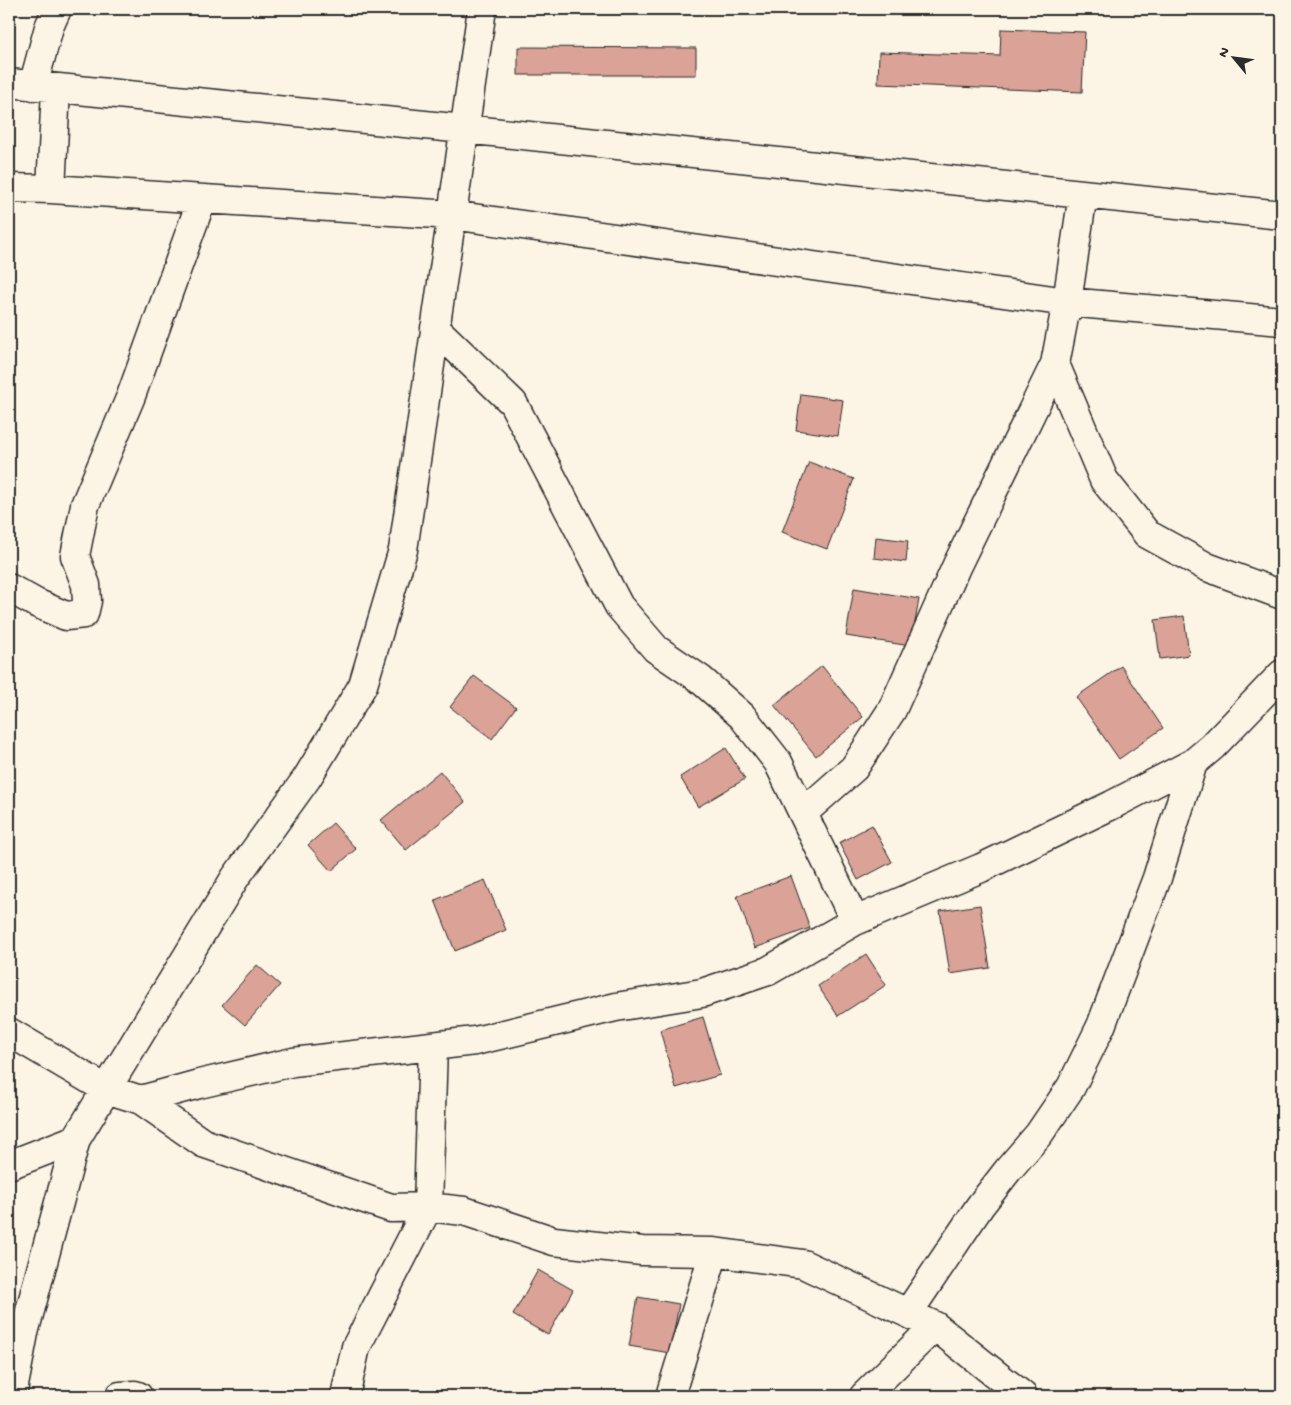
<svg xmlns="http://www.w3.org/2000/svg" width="1291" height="1405" font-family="'Gochi Hand',sans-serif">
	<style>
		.building { fill: #dba297; stroke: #2b2b2b }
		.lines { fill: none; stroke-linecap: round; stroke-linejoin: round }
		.minor-casing { stroke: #2b2b2b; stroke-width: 31 }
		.minor { stroke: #fcf5e5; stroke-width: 28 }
	</style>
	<rect width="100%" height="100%" fill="#fcf5e5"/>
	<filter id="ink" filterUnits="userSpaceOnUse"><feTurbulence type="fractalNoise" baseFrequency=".02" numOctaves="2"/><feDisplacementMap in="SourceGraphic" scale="10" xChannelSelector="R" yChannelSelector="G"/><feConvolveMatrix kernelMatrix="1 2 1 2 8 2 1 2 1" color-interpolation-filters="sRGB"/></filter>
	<g filter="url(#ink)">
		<!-- building -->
		<path class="building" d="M1001 29 1085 32 1082 92 878 84 879 52 1000 56Z
			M518 47 696 48V75H518Z
			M801 394 843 400 838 436 796 430Z
			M809 462 854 479 827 549 782 532Z
			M876 537 908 541 906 562 874 558Z
			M854 588 919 599 911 646 846 636Z
			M1184 616 1189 655 1160 659 1155 620Z
			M822 666 863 717 816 756 774 705Z
			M1121 666 1163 728 1119 759 1076 697Z
			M474 676 516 707 492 739 450 707Z
			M726 748 745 779 698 807 680 777Z
			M440 771 465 802 406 850 381 820Z
			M333 823 356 849 331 871 308 845Z
			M872 825 892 862 858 880 839 843Z
			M791 876 810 928 755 948 737 896Z
			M485 880 506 930 455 951 435 900Z
			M980 905 990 968 950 974 940 911Z
			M866 954 886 985 838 1016 818 986Z
			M257 965 280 985 245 1025 222 1005Z
			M703 1017 720 1075 676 1088 660 1030Z
			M538 1270 573 1290 548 1335 513 1315Z
			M638 1297 679 1304 670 1353 629 1346Z"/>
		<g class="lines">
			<!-- minor casing -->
			<g class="minor-casing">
				<path id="minor" d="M9 83 464 129 1282 215
					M33 86 49 27 57 9
					M9 188 51 189 452 215 1067 302 1282 321
					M51 189 56 89
					M435 328 513 403 619 606 656 649 700 679 742 716 778 762 855 921
					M1055 364 1104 480 1147 534 1207 567 1282 595
					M9 588 36 603 66 616 84 614 87 601 86 585 75 556 85 505 131 396 202 199
					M803 813 854 768 892 710 957 565 1055 364 1067 302 1083 194
					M9 1032 106 1089 141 1100 199 1084 293 1062 475 1041 616 1007 702 993 768 971 855 921 981 868 1112 805 1193 763 1212 747 1282 674
					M141 1100 203 1143 391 1208 428 1207 464 1211 554 1241 642 1251 714 1252 803 1264 935 1326 1023 1396
					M9 1165 76 1139
					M908 1313 980 1206 1008 1170 1039 1134 1071 1087 1101 1026 1157 878 1193 763
					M12 1396 24 1333 76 1139 235 878 307 778 363 685 403 550 482 9
					M120 1396 135 1395 138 1396
					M345 1396 356 1347 428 1207 433 1046
					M670 1396 714 1252
					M864 1396 935 1326"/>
			</g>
			<!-- minor -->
			<use href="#minor" class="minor"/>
		</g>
	</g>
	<!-- margin -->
	<rect width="1291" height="1405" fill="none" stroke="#fcf5e5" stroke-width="30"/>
	<rect x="15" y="15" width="1261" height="1375" fill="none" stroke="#2b2b2b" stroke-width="2" filter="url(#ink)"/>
	<!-- north arrow -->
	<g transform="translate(1234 58) rotate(299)" stroke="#fcf5e5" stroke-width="4" paint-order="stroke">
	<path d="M0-4L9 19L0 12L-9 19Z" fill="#2b2b2b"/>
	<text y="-8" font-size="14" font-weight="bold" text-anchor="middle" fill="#2b2b2b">N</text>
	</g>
</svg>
